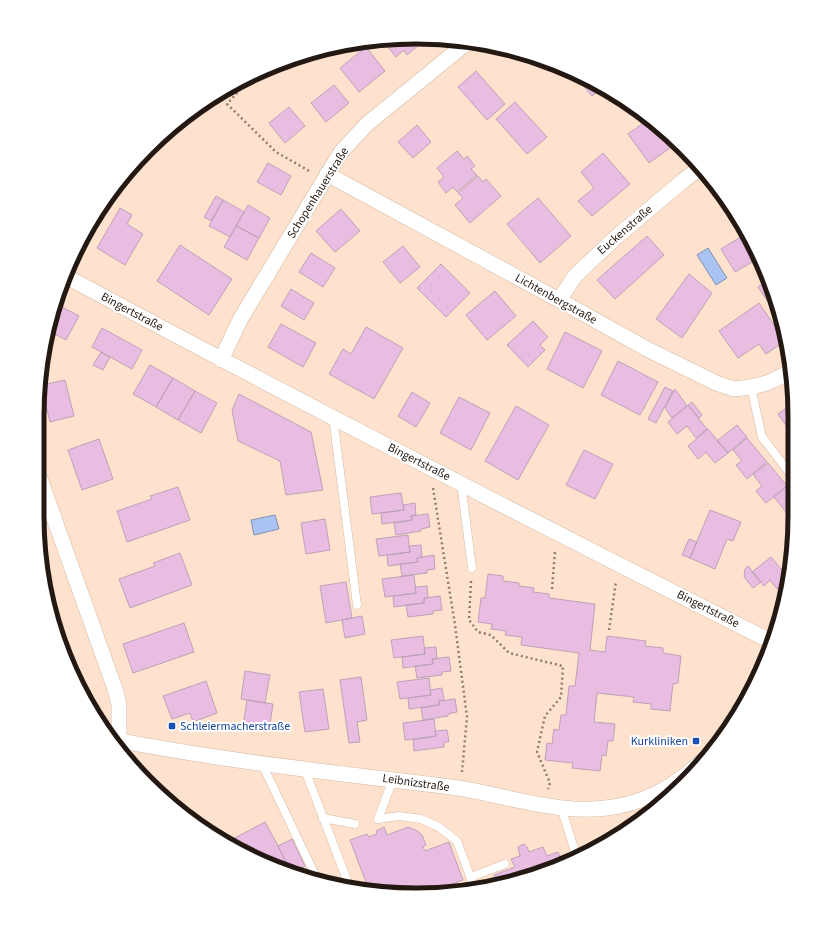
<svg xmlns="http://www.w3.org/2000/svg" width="832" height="932" font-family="'Source Sans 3',sans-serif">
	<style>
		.water { fill: #abc3f2; stroke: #8290af }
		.building { fill: #e9bce1; stroke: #bca2b8 }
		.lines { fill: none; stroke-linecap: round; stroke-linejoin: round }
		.lane-casing { stroke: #d3b9a4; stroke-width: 9 }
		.street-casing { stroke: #d3b9a4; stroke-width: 16 }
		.path { stroke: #8f7c6e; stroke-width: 2.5; stroke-dasharray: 2 3; stroke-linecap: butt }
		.lane { stroke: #fff; stroke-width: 8 }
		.street { stroke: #fff; stroke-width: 15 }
		.transit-dot { fill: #1a4fb4; stroke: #fff; stroke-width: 1.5 }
		.labels { text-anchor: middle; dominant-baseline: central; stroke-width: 4; stroke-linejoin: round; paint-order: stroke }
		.street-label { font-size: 12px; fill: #231912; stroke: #fff }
		.transit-label { font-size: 12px; fill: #164399; stroke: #fff; text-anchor: start }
		.rim { fill: none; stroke: #231912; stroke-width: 5 }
	</style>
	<rect width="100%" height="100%" fill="#fee2cd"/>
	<!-- water -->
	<path class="water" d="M708 248 727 278 716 285 697 255Z
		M275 515 279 529 254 535 251 520Z"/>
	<!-- building -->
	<path class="building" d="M391 38 426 39 407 55 404 50 396 57 382 40Z
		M366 47 385 71 359 92 340 68Z
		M476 71 505 104 487 120 458 87Z
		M571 72 603 87 592 96Z
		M334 85 349 103 326 122 311 103Z
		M515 102 547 137 527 154 496 119Z
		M289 107 305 126 285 143 269 123Z
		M649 119 666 131 677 143 649 163 628 134Z
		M417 125 431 142 413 158 398 142Z
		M457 151 464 159 467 156 475 166 471 169 477 175 457 192 453 187 446 193 438 182 444 177 437 168Z
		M603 153 630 184 592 216 578 201 594 188 581 172Z
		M142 155 143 156 122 178 131 166Z
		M268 163 291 176 281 195 257 182Z
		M478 176 483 182 486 179 501 196 470 223 455 205 463 198 458 193Z
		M216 196 223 200 211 221 204 217Z
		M538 198 571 236 540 263 507 224Z
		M223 200 244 212 230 237 209 226Z
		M248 205 270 218 259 238 236 226Z
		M120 208 132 215 127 224 143 234 125 265 97 248Z
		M341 209 360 231 335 252 316 231Z
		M735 215 756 249 759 258 735 272 721 249 742 236 731 217Z
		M236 226 259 238 247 260 224 247Z
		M647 236 664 255 615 299 597 280Z
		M180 245 232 279 209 315 157 281Z
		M403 246 420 267 400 283 383 262Z
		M311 253 335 268 323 287 299 272Z
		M441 264 470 293 446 317 417 288Z
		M689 274 712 293 682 338 656 319Z
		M768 280 782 318 783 324 758 287Z
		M291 289 314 303 304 320 281 306Z
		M495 291 516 316 487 340 466 315Z
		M759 303 785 341 766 354 759 344 738 358 719 331Z
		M58 305 79 316 66 340 49 331Z
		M533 321 548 337 540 345 545 350 528 367 507 345Z
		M281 324 316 343 303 367 268 347Z
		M366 327 403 348 374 399 329 374 343 349 351 354Z
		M102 328 142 350 132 369 92 347Z
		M565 332 602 351 583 388 547 369Z
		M101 352 110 357 103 370 93 365Z
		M618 361 658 382 640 415 601 395Z
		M150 365 173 378 156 407 133 394Z
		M173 378 195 391 178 420 156 407Z
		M65 380 74 416 50 422 42 390V385Z
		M665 387 673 391 656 423 648 419Z
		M675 389 687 406 672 418 665 408Z
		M195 391 217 403 201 433 178 420Z
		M412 392 430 403 416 427 398 416Z
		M239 394 311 432 323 490 286 495 280 461 238 441 232 410Z
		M459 397 490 413 471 450 440 433Z
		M692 402 702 415 699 418 688 405Z
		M794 402V431L791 426 788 428 778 414Z
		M688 405 707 429 696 438 687 426 677 434 668 422Z
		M516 406 549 425 518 480 485 461Z
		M737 425 747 437 728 453 717 441Z
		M708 429 728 453 715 463 706 452 698 459 688 446Z
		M747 438 767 462 747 479 736 465 742 461 733 450Z
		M99 439 113 479 82 490 68 450Z
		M584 450 613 464 595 499 566 485Z
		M768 463 787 486 766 503 756 491 762 486 753 474Z
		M787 486 794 496V513L790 517 774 497Z
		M178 487 190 520 127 542 117 511 152 499 150 496Z
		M401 493 404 510 372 514 370 497Z
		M415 503 416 515 411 516 412 520 382 524 381 513 404 510 403 505Z
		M710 510 741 522 733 541 727 539 715 569 690 558Z
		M428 514 430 527 421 529V531L396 535 394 523 412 520 411 516Z
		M325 519 330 550 306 554 301 523Z
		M408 535 410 552 379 556 376 539Z
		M689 539 697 542 690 558 682 555Z
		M421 545 422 557 417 558 418 562 388 566 387 555 410 552 409 546Z
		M180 553 192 585 130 608 119 579 155 566 153 563Z
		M434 555 435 569 427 570V573L402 576 400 564 418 562 417 558Z
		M771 557 787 576 780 582 782 585 777 589 770 580 764 586 752 572Z
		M791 561 788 576 782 568Z
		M748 566 761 582 753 588 744 577 745 569Z
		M488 574 503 576V581L519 583V586L534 588 533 592 549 594V598L595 604 590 650 605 652 607 636 646 641 645 646 663 648V653L681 656 678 683 673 684 670 711 651 709V704L633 702 634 697 597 693 594 722 615 724 613 741H608L606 756 602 755 600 771 572 768 573 763 545 760 547 743 552 744 554 729 559 730 561 715H566L569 686H575L579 653 521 645 522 637 505 635 506 631 491 629 492 624 478 622 481 598H485Z
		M414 575 416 593 385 597 382 579Z
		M346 582 352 618 326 623 320 586Z
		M427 586 428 598H424V603L394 607 393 596 416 593 415 587Z
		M440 596 442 610 433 611V614L408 617 406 605 424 603V598Z
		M362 616 365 634 345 638 342 620Z
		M184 623 194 652 133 673 123 644Z
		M423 636 425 654 394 658 391 640Z
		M436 647 437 659H432L433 664 403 668 402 657 425 654 424 648Z
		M449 657 451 671 442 672V675L417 678 415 666 433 664 432 659Z
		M245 671 270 675 265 703 241 699Z
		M361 677 367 720 357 722 360 742 349 743 340 680Z
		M429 678 431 695 400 699 397 682Z
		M206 681 217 713 193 722 190 713 172 719 163 696Z
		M442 688 444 700 439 701V705L409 709 408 698 431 695 430 690Z
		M323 689 329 729 305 732 299 692Z
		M455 699 457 712 448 714V716L423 720 421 708 439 705V701Z
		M247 700 273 704 269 730 243 726Z
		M434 719 436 736 405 740 403 723Z
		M447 730 449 742H444V747L414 751 413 740 436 736 435 731Z
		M265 822 278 846 290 870 249 856 239 850 233 839Z
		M384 827 387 835 408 827 416 830 422 835 426 845 423 847 425 851 449 842 463 880 430 893 416 895 369 890 350 840 367 834 369 837 377 834 376 831Z
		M292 839 305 866 294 872 290 870 278 846Z
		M524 844 527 847 529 852 543 847 547 856 558 852 563 864 514 882 498 884 494 875 515 867 511 859 520 856 518 847Z"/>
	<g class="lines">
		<!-- lane casing -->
		<g class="lane-casing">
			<path id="lane" d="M751 387 762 437 794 479
				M333 417 357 605
				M461 483 472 568
				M262 764 317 879
				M305 770 350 888
				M393 779 378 819 399 816 421 819 439 827 457 841 474 887
				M656 794 665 802
				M561 807 577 858
				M323 818 355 824
				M471 877 505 864"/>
		</g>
		<!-- street casing -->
		<g class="street-casing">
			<path id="street" d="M327 174 559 300 647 349 716 383 734 389 751 387 767 383 784 375 791 370
				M69 278C301 403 536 523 772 642
				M559 300 575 276 615 238 684 180 700 168
				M221 360 241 318 341 152 367 124 469 41
				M39 476 115 689 119 704V740
				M110 739C174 751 239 761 304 769 355 776 406 781 458 788 508 796 563 816 614 807 654 800 679 782 708 756"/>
		</g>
		<!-- path -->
		<path class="path" d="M254 74 227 104 276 152 311 172
			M433 488 455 625 467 717 462 772
			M471 581 469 620 478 632 491 635 509 653 563 666 561 697 545 716 537 752 550 783 548 789
			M552 589 555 551
			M609 630 616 581"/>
		<!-- lane -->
		<use href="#lane" class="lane"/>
		<!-- street -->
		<use href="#street" class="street"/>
	</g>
	<!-- markers -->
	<g class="transit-dot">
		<rect x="168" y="722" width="8" height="8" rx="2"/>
		<rect x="692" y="737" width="8" height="8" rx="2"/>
	</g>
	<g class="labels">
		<!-- street labels -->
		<g class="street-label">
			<text transform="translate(318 193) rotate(-58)">Schopenhauerstraße</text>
			<text transform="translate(625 230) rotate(-41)">Euckenstraße</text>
			<text transform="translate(556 299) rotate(29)">Lichtenbergstraße</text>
			<text transform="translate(132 312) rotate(28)">Bingertstraße</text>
			<text transform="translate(419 462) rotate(27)">Bingertstraße</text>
			<text transform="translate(708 609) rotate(27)">Bingertstraße</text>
			<text transform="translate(416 783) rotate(8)">Leibnizstraße</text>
		</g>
		<!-- transit labels -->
		<g class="transit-label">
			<text x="180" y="726">Schleiermacherstraße</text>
			<text x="688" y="741" text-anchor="end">Kurkliniken</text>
		</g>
	</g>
	<!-- crop -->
	<path d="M0 0H832V932H0ZM416 44H416A372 372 0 0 1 788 416V516A372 372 0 0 1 416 888H416A372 372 0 0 1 44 516V416A372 372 0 0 1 416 44Z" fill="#fff" fill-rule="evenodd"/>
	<path class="rim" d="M416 44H416A372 372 0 0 1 788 416V516A372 372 0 0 1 416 888H416A372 372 0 0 1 44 516V416A372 372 0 0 1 416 44Z"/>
</svg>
